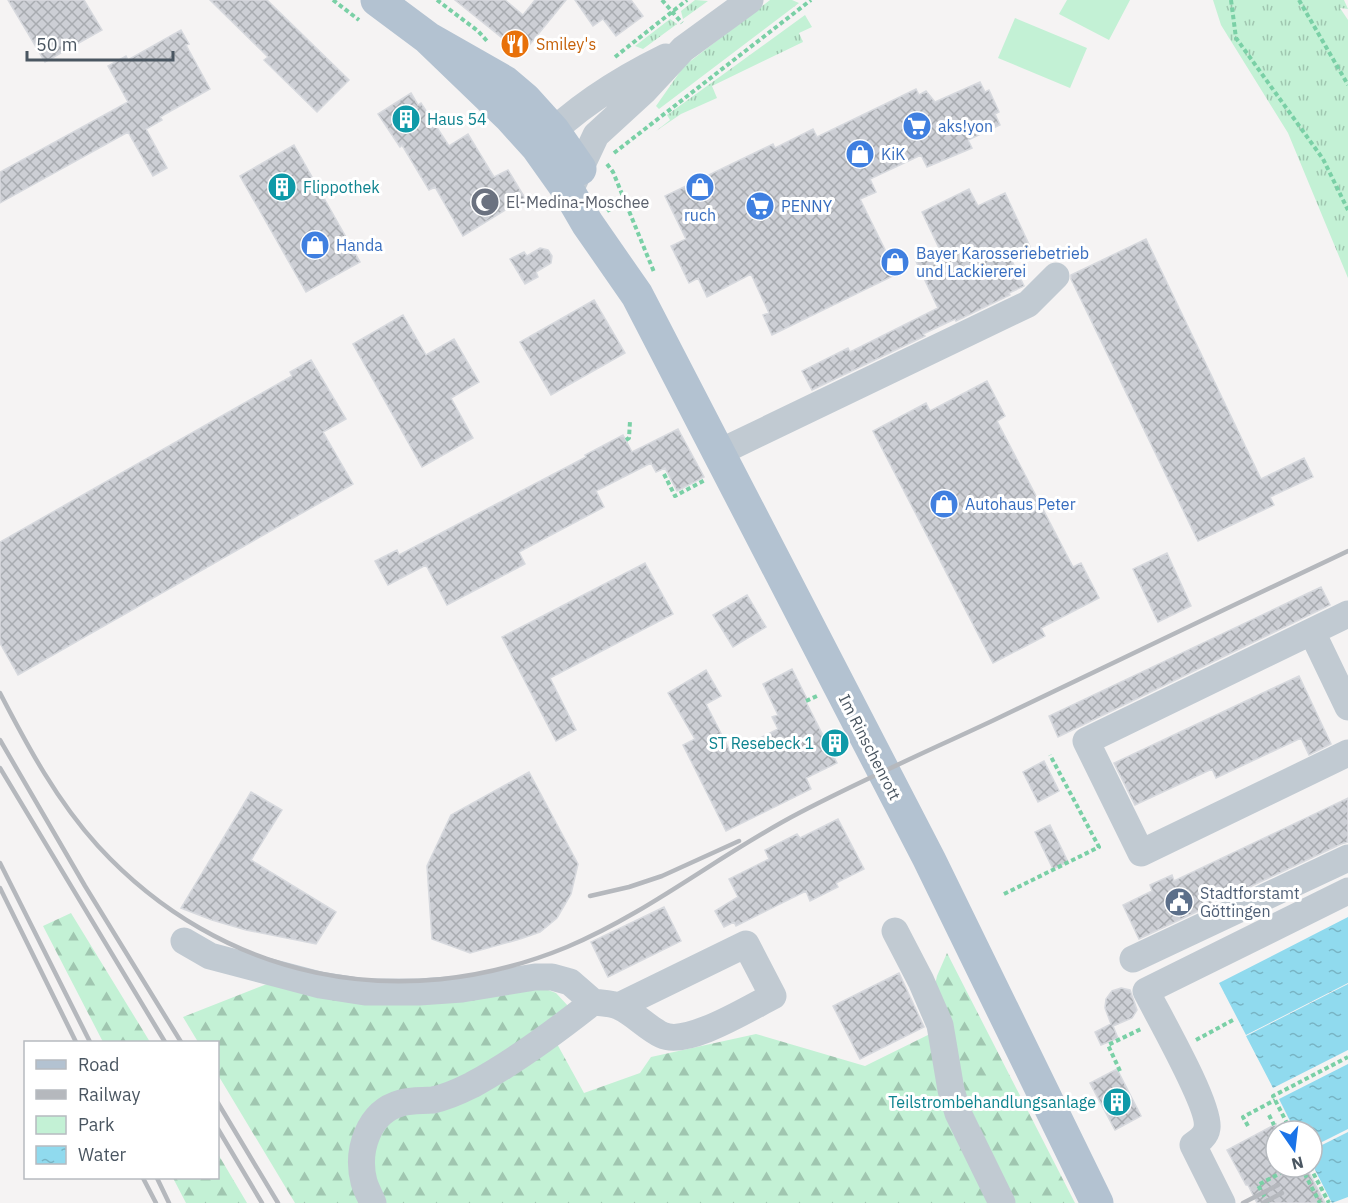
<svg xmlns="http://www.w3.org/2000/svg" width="1348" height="1203" font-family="'IBM Plex Sans',sans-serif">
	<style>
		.grass { fill: url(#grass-tufts) }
		.forest { fill: url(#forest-firs) }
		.park { fill: #c3f1d5 }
		.water { fill: url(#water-ripples) }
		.building { fill: url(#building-cross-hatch); stroke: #d7d9de; stroke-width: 1.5 }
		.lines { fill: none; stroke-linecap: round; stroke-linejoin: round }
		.path { stroke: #7ad0a6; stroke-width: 4; stroke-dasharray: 4.5 3; stroke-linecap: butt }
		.minor { stroke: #c1cad2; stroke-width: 27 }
		.major { stroke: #b3c2d1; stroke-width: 33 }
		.rail { stroke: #b5b8bd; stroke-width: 4.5 }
		.labels { text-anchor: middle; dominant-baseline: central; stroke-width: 6; stroke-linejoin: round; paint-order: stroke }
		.food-label { font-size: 16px; fill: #c56008; stroke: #fff; text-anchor: start }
		.culture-label { font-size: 16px; fill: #0d838f; stroke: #fff; text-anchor: start }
		.shop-label { font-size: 16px; fill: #366cbe; stroke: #fff; text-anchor: start }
		.worship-label { font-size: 16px; fill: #5b616d; stroke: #fff; text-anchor: start }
		.street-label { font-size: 16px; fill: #4a5661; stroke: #fff }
		.service-label { font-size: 16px; fill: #4e5e75; stroke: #fff; text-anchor: start }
	</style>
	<defs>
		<pattern id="grass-tufts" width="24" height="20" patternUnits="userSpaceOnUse" patternTransform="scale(1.5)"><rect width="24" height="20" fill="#c3f1d5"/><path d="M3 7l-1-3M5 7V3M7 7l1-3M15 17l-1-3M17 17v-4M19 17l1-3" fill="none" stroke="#a0c6b0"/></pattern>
		<pattern id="forest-firs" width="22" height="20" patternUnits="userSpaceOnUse" patternTransform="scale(1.5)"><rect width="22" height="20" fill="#c3f1d5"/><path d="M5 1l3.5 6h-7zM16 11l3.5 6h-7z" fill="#a0c6b0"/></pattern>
		<pattern id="water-ripples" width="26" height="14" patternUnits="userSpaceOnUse" patternTransform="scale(1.5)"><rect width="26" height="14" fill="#90daee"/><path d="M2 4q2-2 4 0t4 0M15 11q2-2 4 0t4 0" fill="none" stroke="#78b4c4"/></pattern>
		<pattern id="building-cross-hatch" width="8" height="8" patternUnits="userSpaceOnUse" patternTransform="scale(1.5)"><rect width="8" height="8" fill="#cdcfd5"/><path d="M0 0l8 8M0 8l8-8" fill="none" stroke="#a8abb0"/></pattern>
	</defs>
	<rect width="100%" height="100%" fill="#f5f3f3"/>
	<!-- grass -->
	<path class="grass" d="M695 0 708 1 683 19 681 11Z
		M770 0H792L799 3 659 109 656 106 684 66Z
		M1213 0H1344L1348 9 1340 8 1348 20V278L1288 133 1221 25Z
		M805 15 812 27 799 33 803 42 712 86 717 98 681 114 656 131 670 120 667 115Z
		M670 19 677 24 643 49 635 46Z"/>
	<!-- forest -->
	<path class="forest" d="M71 913 150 1042H103L43 926Z
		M947 953 1075 1203H295L218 1075V1042H198L183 1017 267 984 535 985 556 993 569 1007 556 1042 584 1093 640 1073 651 1057 756 1034 865 1066 936 1031 933 993 937 976Z
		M218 1154 247 1203H186L173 1178H218Z"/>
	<!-- park -->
	<path class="park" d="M1067 0H1130L1109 40 1059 14Z
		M1015 18 1087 48 1070 88 998 58Z"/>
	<!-- water -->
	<path class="water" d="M1348 917V983L1246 1035 1219 983Z
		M1348 984V1050L1273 1088 1246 1036Z
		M1348 1064V1129L1312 1147V1131H1295L1279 1099Z
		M1348 1132V1197L1332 1203 1312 1164V1150Z"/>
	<!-- building -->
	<path class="building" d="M8 0H84L102 30 45 62Z
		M210 0H267L349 80 317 112 264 60 268 57Z
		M455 0H505L523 15 535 0H566L522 54Z
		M575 0H631L643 16 616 36 603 19 593 26Z
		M181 30 189 44 186 45 210 89 160 117 162 120 146 129 167 168 153 176 128 132 0 203V172L128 102 108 66 126 56 128 60Z
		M980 82 985 92 989 90 999 112 995 114 1000 125 968 140 972 148 927 167 921 155 870 179 876 192 860 199 897 274 772 335 763 315 769 313 751 274 707 297 698 278 689 283 671 246 686 239 665 196 773 144 775 148 813 129 817 137 916 89 919 95 926 91 935 102Z
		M411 93 418 105 421 103 449 146 468 134 494 177 508 170 525 198 463 236 435 187 429 190 402 145 400 147 378 114Z
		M294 145 360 262 306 292 240 176Z
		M969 189 978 206 1005 193 1032 251 1012 261 1024 286 1009 293 1010 295 956 321 955 319 923 334 925 336 812 390 802 371 848 348 850 352 938 308 915 259 939 248 922 212Z
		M1146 239 1261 479 1304 458 1313 477 1270 497 1274 505 1198 541 1071 279V275Z
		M540 248 548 250 552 256 551 263 536 272 538 277 525 284 510 259 524 252 527 256Z
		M594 300 625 353 551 395 520 342Z
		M403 315 426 355 454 339 479 382 451 398 473 438 422 467 353 344Z
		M311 360 346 419 323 432 353 484 18 675 0 643V542L292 376 290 372Z
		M987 381 1005 416 997 421 1073 567 1081 563 1099 598 1041 628 1045 636 993 663 873 431 926 403 930 411Z
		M678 429 704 477 677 491 665 468 656 472 651 463 596 491 604 507 519 552 525 564 447 605 426 565 388 585 375 561 397 550 399 555 586 457 585 455 623 435 632 452Z
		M1167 553 1191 606 1158 622 1133 569Z
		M645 563 673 614 550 678 576 730 556 741 502 637Z
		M1321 587 1330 605 1058 737 1049 716Z
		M747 595 766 627 733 647 713 615Z
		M792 669 807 699 805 700 837 763 806 778 811 789 726 831 683 745 695 739 668 693 706 670 721 696 706 704 731 753 778 729 772 717 778 715 763 684Z
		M1299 676 1331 744 1309 755 1301 738 1216 778 1212 769 1135 805 1114 763Z
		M1044 761 1059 791 1038 802 1023 772Z
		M529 772 578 864 571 894 557 918 540 932 520 939 470 953 432 939 427 866 451 815Z
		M251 792 282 810 251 860 336 912 316 944 246 930 212 920 181 908Z
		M1348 798V842L1341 844 1139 939 1123 905 1152 891 1150 885 1172 875 1174 881Z
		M838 819 864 869 836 883 838 887 810 901 806 891 736 926 734 922 724 927 715 911 738 897 729 879 769 859 765 850 797 834 800 838Z
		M1050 825 1068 862 1053 869 1035 832Z
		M664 907 681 941 608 977 591 942Z
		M899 973 924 1027 860 1059 833 1006Z
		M1121 988 1130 990 1137 1010 1132 1018 1113 1026 1118 1038 1101 1045 1095 1032 1111 1024 1105 1008 1106 999 1112 991Z
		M1117 1069 1141 1116 1115 1130 1090 1083Z
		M1276 1124V1167H1306L1325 1203H1257L1248 1185H1246L1227 1150Z"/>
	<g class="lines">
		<!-- path -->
		<path class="path" d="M333 0 359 20
			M437 0 478 31 487 41
			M662 0 682 23
			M1231 0 1236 38 1323 159 1348 210
			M1299 0 1348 85
			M615 57 687 0
			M614 153 811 0
			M607 164 613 172 654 272
			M607 211 624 201
			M626 440 629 438 630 421
			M664 474 675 496 705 480
			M806 701 817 696
			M1004 894 1099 847 1050 755
			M1196 1040 1233 1020
			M1120 1071 1108 1045 1141 1029
			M1269 1115 1274 1125
			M1248 1126 1243 1117 1275 1100
			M1291 1131 1273 1096 1348 1057
			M1301 1167 1320 1203
			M1310 1167 1329 1203
			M1268 1203 1258 1185 1292 1167"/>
		<!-- minor -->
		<path class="minor" d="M540 144C575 108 621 79 666 57
			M573 184 596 135 644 91 683 49 750 0
			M718 453 1028 304 1056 276
			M1348 614 1086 741 1141 853 1348 753
			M1312 632 1348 707
			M895 931 921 981 940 1025 951 1090 958 1113 1002 1203
			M184 941 210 956 320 985 365 992H419L462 989 535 977H552L570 982 593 1002
			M1133 959 1348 858
			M373 1203C370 1196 366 1189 364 1182 356 1151 368 1112 401 1103 412 1100 422 1101 433 1100 447 1097 460 1091 472 1085 515 1062 555 1032 593 1002 601 1003 613 1003 620 1007 635 1014 647 1028 662 1035 687 1047 749 1008 773 996L746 944 619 1006
			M1222 1203 1193 1145C1199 1141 1206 1136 1207 1128 1211 1107 1158 1015 1146 991L1348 891"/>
		<!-- major -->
		<path class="major" d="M377 0 428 38 505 82 525 99 553 130 580 169
			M428 38 509 116 537 147 569 192 587 223 637 295 929 859 1097 1203"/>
		<!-- rail -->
		<path class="rail" d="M0 693C28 747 57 801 98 846 221 980 400 1016 567 947 650 912 720 854 799 813 862 780 928 751 992 721 1110 664 1229 607 1348 551
			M0 740 85 886 181 1042
			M0 768 165 1042
			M0 863 90 1042
			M0 888 76 1042
			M590 896 629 887 662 876 739 841
			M218 1103 278 1203
			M218 1129 262 1203
			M143 1178 156 1203
			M157 1178 169 1203
			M1243 1203 1278 1185
			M1263 1203 1282 1193"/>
	</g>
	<!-- icons -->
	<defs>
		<g id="restaurant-disc" transform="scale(1.5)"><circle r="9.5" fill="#e8710a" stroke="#fff"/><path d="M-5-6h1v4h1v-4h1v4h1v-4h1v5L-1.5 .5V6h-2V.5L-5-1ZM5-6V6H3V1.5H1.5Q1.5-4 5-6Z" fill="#fff"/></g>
		<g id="building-disc" transform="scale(1.5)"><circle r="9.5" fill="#0f9aa8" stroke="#fff"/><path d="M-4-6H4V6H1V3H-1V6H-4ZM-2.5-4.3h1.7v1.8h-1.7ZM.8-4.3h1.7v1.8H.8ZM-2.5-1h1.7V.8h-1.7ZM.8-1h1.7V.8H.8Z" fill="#fff"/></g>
		<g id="supermarket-disc" transform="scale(1.5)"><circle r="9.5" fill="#3f7fe0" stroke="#fff"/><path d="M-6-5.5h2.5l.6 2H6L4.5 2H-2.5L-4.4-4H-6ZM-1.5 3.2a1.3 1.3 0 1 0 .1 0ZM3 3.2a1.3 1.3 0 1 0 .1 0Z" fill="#fff"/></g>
		<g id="shop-disc" transform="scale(1.5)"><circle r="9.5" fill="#3f7fe0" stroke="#fff"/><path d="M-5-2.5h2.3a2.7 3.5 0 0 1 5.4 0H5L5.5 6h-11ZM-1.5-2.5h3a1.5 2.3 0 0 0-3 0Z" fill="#fff"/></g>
		<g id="mosque-disc" transform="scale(1.5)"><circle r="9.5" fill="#6b7280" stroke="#fff"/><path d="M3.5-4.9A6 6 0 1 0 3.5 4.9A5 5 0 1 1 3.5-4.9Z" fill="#fff"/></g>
		<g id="civic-disc" transform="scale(1.5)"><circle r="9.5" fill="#5c6f8a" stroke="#fff"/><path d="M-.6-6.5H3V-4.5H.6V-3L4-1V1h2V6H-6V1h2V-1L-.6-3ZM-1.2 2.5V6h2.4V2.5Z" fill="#fff"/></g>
	</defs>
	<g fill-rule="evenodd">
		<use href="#restaurant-disc" x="515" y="44"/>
		<use href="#building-disc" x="406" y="119"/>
		<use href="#supermarket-disc" x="917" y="126"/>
		<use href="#shop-disc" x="860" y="154"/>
		<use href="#building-disc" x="282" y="187"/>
		<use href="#shop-disc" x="700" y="187"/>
		<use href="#mosque-disc" x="485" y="202"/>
		<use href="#supermarket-disc" x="760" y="206"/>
		<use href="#shop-disc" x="315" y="245"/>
		<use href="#shop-disc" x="895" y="262"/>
		<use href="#shop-disc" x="944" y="504"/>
		<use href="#building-disc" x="835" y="743"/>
		<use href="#civic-disc" x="1179" y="902"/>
		<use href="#building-disc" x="1117" y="1102"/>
	</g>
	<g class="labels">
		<!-- food labels -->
		<g class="food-label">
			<text x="536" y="44">Smiley's</text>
		</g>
		<!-- culture labels -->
		<g class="culture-label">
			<text x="427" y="119">Haus 54</text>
			<text x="303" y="187">Flippothek</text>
			<text x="814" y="743" text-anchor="end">ST Resebeck 1</text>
			<text x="1096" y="1102" text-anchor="end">Teilstrombehandlungsanlage</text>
		</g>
		<!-- shop labels -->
		<g class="shop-label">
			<text x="938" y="126">aks!yon</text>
			<text x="881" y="154">KiK</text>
			<text x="781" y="206">PENNY</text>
			<text x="700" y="215" text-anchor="middle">ruch</text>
			<text x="336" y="245">Handa</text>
			<text x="916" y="253">Bayer Karosseriebetrieb<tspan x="916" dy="18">und Lackiererei</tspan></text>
			<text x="965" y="504">Autohaus Peter</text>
		</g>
		<!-- worship labels -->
		<g class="worship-label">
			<text x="506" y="202">El-Medina-Moschee</text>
		</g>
		<!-- street labels -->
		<g class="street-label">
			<text transform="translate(870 747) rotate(63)">Im Rinschenrott</text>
		</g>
		<!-- service labels -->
		<g class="service-label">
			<text x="1200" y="893">Stadtforstamt<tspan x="1200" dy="18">Göttingen</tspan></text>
		</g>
	</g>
	<!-- legend -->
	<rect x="24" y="1041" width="195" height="138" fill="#ffffff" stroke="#b7bbc0" stroke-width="1.5"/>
	<rect x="36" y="1060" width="30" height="9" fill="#b3c2d1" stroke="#b7bbc0" stroke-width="1.5"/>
	<text x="78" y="1071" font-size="18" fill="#4a5661">Road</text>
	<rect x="36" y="1090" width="30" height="9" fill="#b5b8bd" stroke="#b7bbc0" stroke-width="1.5"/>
	<text x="78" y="1101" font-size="18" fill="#4a5661">Railway</text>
	<rect x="36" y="1116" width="30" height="18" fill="#c3f1d5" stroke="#b7bbc0" stroke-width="1.5"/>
	<text x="78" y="1131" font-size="18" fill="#4a5661">Park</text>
	<rect x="36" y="1146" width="30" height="18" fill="url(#water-ripples)" stroke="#b7bbc0" stroke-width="1.5"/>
	<text x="78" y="1161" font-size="18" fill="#4a5661">Water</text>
	<!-- north arrow -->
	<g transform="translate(1294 1149) rotate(166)"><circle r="28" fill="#ffffff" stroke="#b7bbc0" stroke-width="1.5"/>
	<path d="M0-4.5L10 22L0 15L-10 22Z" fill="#1a73e8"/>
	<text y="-9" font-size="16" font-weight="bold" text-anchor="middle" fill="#4a5661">N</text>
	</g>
	<!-- scale -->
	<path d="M27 51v9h146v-9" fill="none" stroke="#4a5661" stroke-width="3"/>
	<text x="36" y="51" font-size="18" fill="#4a5661" stroke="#ffffff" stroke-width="4.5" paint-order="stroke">50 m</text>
</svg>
